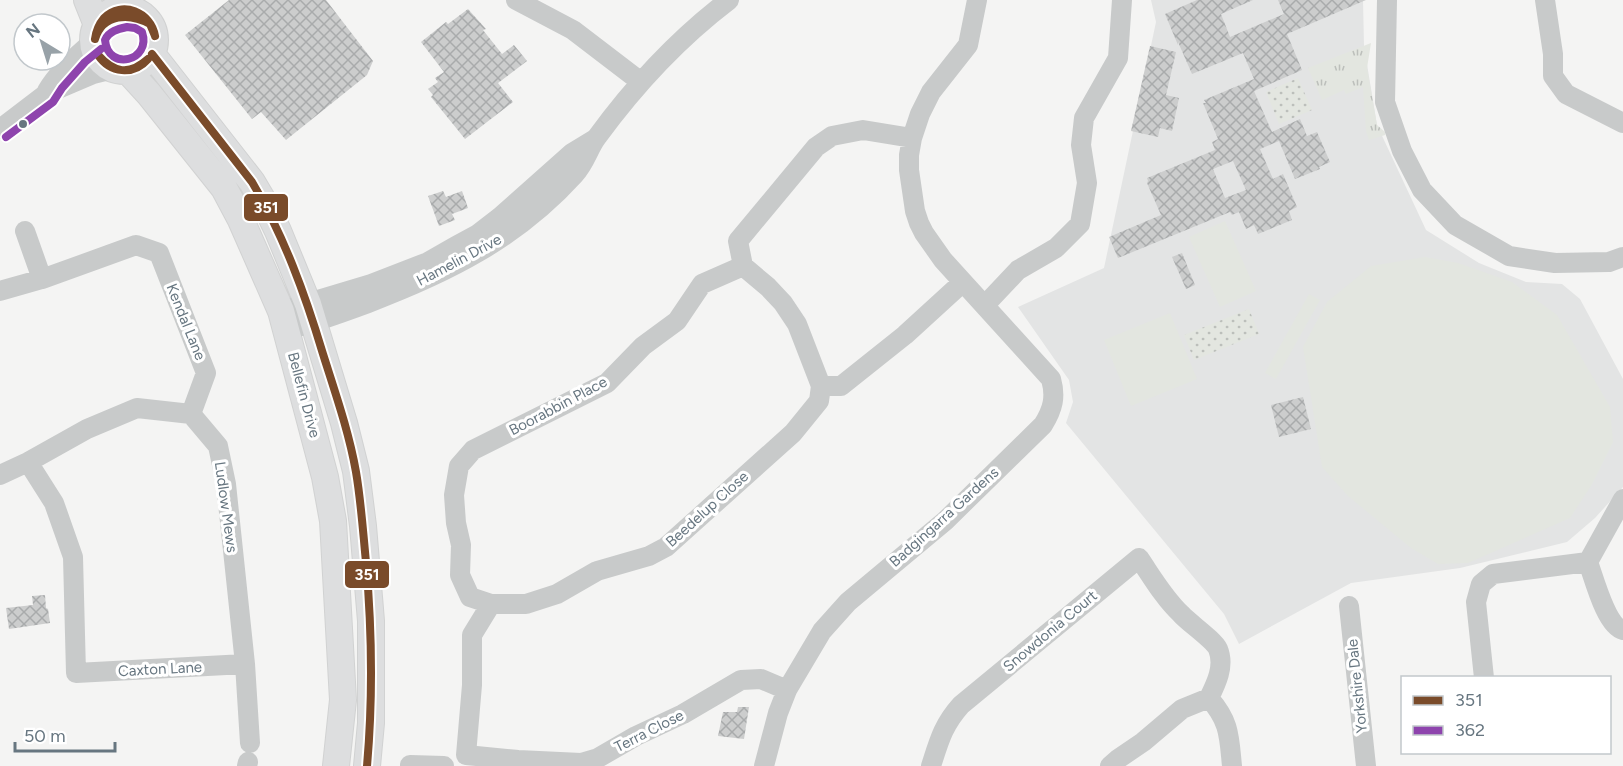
<svg xmlns="http://www.w3.org/2000/svg" width="1623" height="766" font-family="Figtree,sans-serif">
	<style>
		.built { fill: #e3e4e4 }
		.grass { fill: url(#grass-tufts) }
		.park { fill: url(#park-dots) }
		.pitch { fill: #e3e6e0 }
		.building { fill: url(#building-cross-hatch); fill-rule: evenodd }
		.lines { fill: none; stroke-linecap: round; stroke-linejoin: round }
		.major-casing { stroke: #d1d2d2; stroke-width: 28 }
		.minor { stroke: #c8caca; stroke-width: 20 }
		.major { stroke: #dddedf; stroke-width: 26 }
		.bus-1-casing { stroke: #fff; stroke-width: 12 }
		.bus-2-casing { stroke: #fff; stroke-width: 12 }
		.bus-1 { stroke: #7a4b2a; stroke-width: 8 }
		.bus-2 { stroke: #8e44ad; stroke-width: 8 }
		.bus-dot { fill: #677680; stroke: #fff; stroke-width: 2 }
		.labels { text-anchor: middle; dominant-baseline: central; stroke-width: 6; stroke-linejoin: round; paint-order: stroke }
		.street-label { font-size: 15px; fill: #677680; stroke: #fff }
		.line-badge { stroke: #fff; stroke-width: 2 }
		.badge-label { font-size: 16px; text-anchor: middle; font-weight: bold; fill: #fff }
	</style>
	<defs>
		<pattern id="grass-tufts" width="24" height="20" patternUnits="userSpaceOnUse" patternTransform="scale(1.5)"><rect width="24" height="20" fill="#e3e6e0"/><path d="M3 7l-1-3M5 7V3M7 7l1-3M15 17l-1-3M17 17v-4M19 17l1-3" fill="none" stroke="#bcbfbb"/></pattern>
		<pattern id="park-dots" width="8" height="8" patternUnits="userSpaceOnUse" patternTransform="scale(1.5)"><rect width="8" height="8" fill="#e3e6e0"/><path d="M2 2h.1M6 6h.1" fill="none" stroke="#bcbfbb" stroke-width="1.8" stroke-linecap="round"/></pattern>
		<pattern id="building-cross-hatch" width="8" height="8" patternUnits="userSpaceOnUse" patternTransform="scale(1.5)"><rect width="8" height="8" fill="#cccdcd"/><path d="M0 0l8 8M0 8l8-8" fill="none" stroke="#a9abac"/></pattern>
	</defs>
	<rect width="100%" height="100%" fill="#f4f4f3"/>
	<!-- built -->
	<path class="built" d="M1151 0H1363L1364 46 1377 125 1426 230 1479 263 1526 282 1562 284 1580 299 1623 379V487L1595 518 1567 542 1460 568 1351 583 1239 644 1224 614 1066 423 1073 402 1069 380 1018 307 1104 268 1156 22Z"/>
	<!-- grass -->
	<path class="grass" d="M1371 43 1367 68 1377 125 1385 132V135L1369 140 1366 131 1363 87 1346 94 1344 90 1322 100 1308 68Z"/>
	<!-- park -->
	<path class="park" d="M1298 78 1312 110 1279 124 1266 92Z
		M1249 309 1259 334 1194 360 1184 335Z"/>
	<!-- pitch -->
	<path class="pitch" d="M1225 221 1256 291 1220 307 1189 237Z
		M1425 257 1458 263 1512 282 1557 315 1610 407 1613 442 1591 486 1570 518 1468 563 1438 564 1411 548 1348 496 1322 467 1303 347 1327 302 1371 266Z
		M1309 294 1320 300 1276 379 1265 373Z
		M1170 313 1197 379 1131 406 1104 340Z"/>
	<!-- building -->
	<path class="building" d="M229 0H326L373 61 367 75 286 140 261 112 252 119 185 35Z
		M1197 0H1253L1221 14 1230 37 1284 14 1278 0H1366L1287 34 1302 70 1254 91 1272 132 1300 119 1307 136 1317 132 1330 162 1319 167 1320 169 1295 179 1279 141 1260 149 1273 179 1283 174 1297 207 1289 211 1292 220 1258 234 1254 225 1246 229 1239 212 1232 215 1230 212 1118 258 1109 237 1161 215 1147 183 1148 181 1147 178 1215 150 1212 142 1218 139 1203 103H1206L1204 100 1254 79 1243 53 1192 74 1178 42V45L1165 14ZM1233 161 1246 190 1225 198 1213 169Z
		M468 9 486 29 483 30 502 54 514 45 527 61 498 83 513 102 465 139 431 97 433 95 428 89 438 82 435 78 444 72 421 42 446 22 448 24Z
		M1150 46 1176 52 1166 95 1179 98 1172 131 1160 128 1158 137 1131 131Z
		M443 191 446 197 462 191 468 208 452 214 455 220 439 226 428 196Z
		M1182 253 1195 285 1186 289 1172 257Z
		M1303 397 1311 429 1279 437 1271 405Z
		M45 595 46 608 48 609 50 623 9 629 6 608 33 605 32 596Z
		M738 707H749L744 739 718 736 723 712H737Z"/>
	<g class="lines">
		<!-- major casing -->
		<g class="major-casing">
			<path id="major" d="M87 0 97 25
				M93 40a31 31 0 1 1 62 0a31 31 0 1 1-62 0Z
				M152 54 252 182 265 204 278 231 308 304 344 423 356 471 363 526 371 621V723L367 766
				M128 71 149 94 224 188 241 220 281 311 325 477 333 521 343 700 336 766"/>
		</g>
		<!-- minor -->
		<path class="minor" d="M516 0 573 30 641 82
			M1387 0 1385 102 1402 151 1422 190 1455 225 1509 256 1555 263 1609 262 1623 257
			M1545 0 1553 54V76L1566 94 1623 123
			M47 91C58 72 77 55 94 41
			M0 129 46 94 93 74 113 69
			M25 231 42 279
			M743 266 768 287 783 303 797 324 821 386 819 401 793 433 666 547 649 556 597 571 557 594 526 604H491L470 597 460 575 461 545 456 523 454 495 459 466 473 450 607 383 643 346 677 321 702 284 743 266 738 241 816 147 832 136 863 130 912 138
			M0 291 42 279 136 245 159 253 206 373 191 414
			M985 305 1018 270 1056 248 1080 224 1087 183 1081 145 1084 118 1118 58 1122 0
			M281 311 371 284 428 262 456 246 478 234 500 217 572 153 595 139
			M286 330C314 323 341 313 368 303 447 273 516 239 574 175 586 162 588 149 597 137 635 85 679 38 729 0
			M821 386H841L905 335 963 282
			M28 462 54 503 73 557 76 673 245 664
			M0 475 28 462 87 429 137 408 191 414 218 446 226 484 245 664 250 743
			M1588 562C1594 578 1606 626 1623 630
			M491 604 472 635V685L466 755 518 760 581 763 598 758 636 736 683 714 741 680 761 679 787 690
			M1349 606 1366 766
			M1484 678 1476 602 1481 584 1493 574 1588 562 1623 499
			M410 765 444 766
			M247 766 248 762
			M764 766 778 713 787 690 822 631 848 602 945 521 1043 425C1053 409 1056 397 1051 379L943 260 924 233 919 223 915 211 909 170V155L912 138 920 114 931 92 968 45 977 0
			M931 766C939 741 943 725 961 705L1139 558C1152 577 1164 598 1181 614 1189 623 1214 640 1218 649 1225 666 1216 684 1209 698 1230 722 1229 736 1232 766
			M1110 766 1118 759 1143 742 1182 709 1209 698"/>
		<!-- major -->
		<use href="#major" class="major"/>
		<!-- bus-1 casing -->
		<g class="bus-1-casing">
			<path id="bus-1" d="M95 39C96 31 99 24 104 18 122 0 151 12 155 36
				M95 39C103 13 130 13 150 24L155 36
				M152 54 252 182C284 236 305 294 323 354 335 392 349 432 356 472 361 501 363 532 366 562 372 630 373 698 367 766
				M98 55C114 73 129 76 148 59
				M98 55C110 73 133 76 148 59"/>
		</g>
		<!-- bus-2 casing -->
		<g class="bus-2-casing">
			<path id="bus-2" d="M127 27 135 28 142 32C152 61 108 72 105 40 109 31 118 29 127 27Z
				M6 137 53 102 62 88 85 62 101 49"/>
		</g>
		<!-- bus-1 -->
		<use href="#bus-1" class="bus-1"/>
		<!-- bus-2 -->
		<use href="#bus-2" class="bus-2"/>
	</g>
	<!-- markers -->
	<circle class="bus-dot" cx="23" cy="124" r="5"/>
	<g class="labels">
		<!-- street labels -->
		<g class="street-label">
			<text transform="translate(459 260) rotate(-28)">Hamelin Drive</text>
			<text transform="translate(186 322) rotate(68)">Kendal Lane</text>
			<text transform="translate(304 395) rotate(75)">Bellefin Drive</text>
			<text transform="translate(558 406) rotate(-28)">Boorabbin Place</text>
			<text transform="translate(226 507) rotate(82)">Ludlow Mews</text>
			<text transform="translate(707 509) rotate(-42)">Beedelup Close</text>
			<text transform="translate(944 517) rotate(-42)">Badgingarra Gardens</text>
			<text transform="translate(1050 631) rotate(-40)">Snowdonia Court</text>
			<text transform="translate(160 669) rotate(-3)">Caxton Lane</text>
			<text transform="translate(1357 686) rotate(-96)">Yorkshire Dale</text>
			<text transform="translate(649 731) rotate(-27)">Terra Close</text>
		</g>
	</g>
	<g class="line-badge">
		<rect x="243" y="193" width="46" height="29" rx="6" fill="#7a4b2a"/>
		<rect x="344" y="560" width="46" height="29" rx="6" fill="#7a4b2a"/>
	</g>
	<g class="badge-label">
		<text x="266" y="213">351</text>
		<text x="367" y="580">351</text>
	</g>
	<!-- legend -->
	<rect x="1401" y="676" width="210" height="78" fill="#ffffff" stroke="#c2c8cc" stroke-width="1.5"/>
	<rect x="1413" y="696" width="30" height="9" fill="#7a4b2a" stroke="#c2c8cc" stroke-width="1.5"/>
	<text x="1455" y="706" font-size="18" fill="#677680">351</text>
	<rect x="1413" y="726" width="30" height="9" fill="#8e44ad" stroke="#c2c8cc" stroke-width="1.5"/>
	<text x="1455" y="736" font-size="18" fill="#677680">362</text>
	<!-- north arrow -->
	<g transform="translate(42 42) rotate(322)"><circle r="28" fill="#ffffff" stroke="#c2c8cc" stroke-width="1.5"/>
	<path d="M0-4.5L10 22L0 15L-10 22Z" fill="#98a2a8"/>
	<text y="-9" font-size="16" font-weight="bold" text-anchor="middle" fill="#677680">N</text>
	</g>
	<!-- scale -->
	<path d="M15 742v9h100v-9" fill="none" stroke="#677680" stroke-width="3"/>
	<text x="24" y="742" font-size="18" fill="#677680" stroke="#ffffff" stroke-width="4.5" paint-order="stroke">50 m</text>
</svg>
